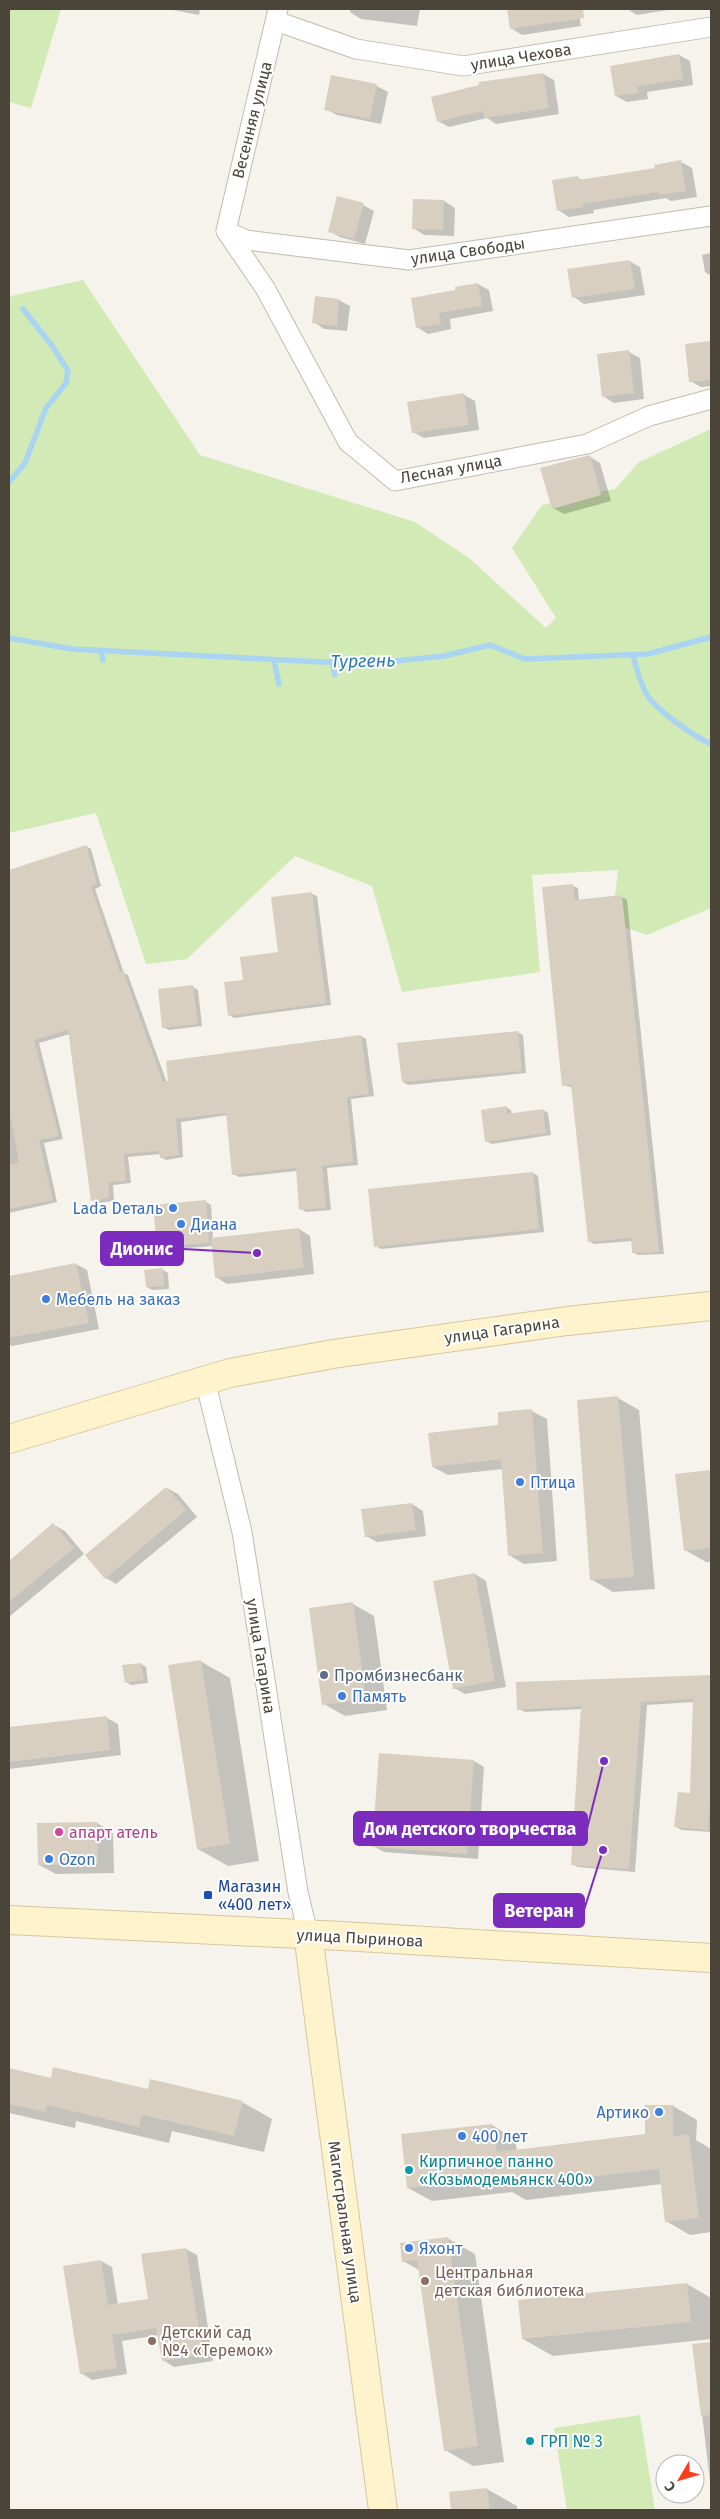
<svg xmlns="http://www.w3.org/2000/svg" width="720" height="2519" font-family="'Fira Sans',sans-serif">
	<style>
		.green { fill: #d2eab5 }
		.shadow { fill: #0003 }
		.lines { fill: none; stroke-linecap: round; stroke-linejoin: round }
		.stream { stroke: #a9d4f2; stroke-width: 5.5 }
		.building { fill: #d8cfc1 }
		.street-casing { stroke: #c2bbae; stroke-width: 21 }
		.secondary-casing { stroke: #d6c79b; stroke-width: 30 }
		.street { stroke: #fff; stroke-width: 19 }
		.secondary { stroke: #fff3cd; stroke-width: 28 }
		.shop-dot { fill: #3f7fe0; stroke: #fff; stroke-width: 2 }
		.service-dot { fill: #5c6f8a; stroke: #fff; stroke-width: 2 }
		.hotel-dot { fill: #d1479c; stroke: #fff; stroke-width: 2 }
		.transit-dot { fill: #1a4fb4; stroke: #fff; stroke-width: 2 }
		.culture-dot { fill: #0f9aa8; stroke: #fff; stroke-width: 2 }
		.education-dot { fill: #8d6e63; stroke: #fff; stroke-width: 2 }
		.labels { text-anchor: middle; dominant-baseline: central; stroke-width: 4; stroke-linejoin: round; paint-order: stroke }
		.street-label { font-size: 16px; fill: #4b4439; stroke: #fff }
		.shop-label { font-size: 16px; fill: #366cbe; stroke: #fff; text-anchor: start }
		.service-label { font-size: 16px; fill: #4e5e75; stroke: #fff; text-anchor: start }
		.hotel-label { font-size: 16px; fill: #b23c85; stroke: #fff; text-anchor: start }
		.transit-label { font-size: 16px; fill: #164399; stroke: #fff; text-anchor: start }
		.culture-label { font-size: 16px; fill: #0d838f; stroke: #fff; text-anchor: start }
		.education-label { font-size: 16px; fill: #785e54; stroke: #fff; text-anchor: start }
		.water-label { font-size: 18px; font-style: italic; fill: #2e7ab2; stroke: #fff }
		.leader { fill: none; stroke: #7b2cbf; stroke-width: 2 }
		.callout-dot { fill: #7b2cbf; stroke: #fff; stroke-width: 2 }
		.callout { fill: #7b2cbf; stroke: #7b2cbf; stroke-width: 2 }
		.callout-label { font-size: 18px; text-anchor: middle; font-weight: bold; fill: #fff }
	</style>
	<rect width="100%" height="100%" fill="#f6f3ec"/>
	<!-- green -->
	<path class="green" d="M9 9H61L31 108 9 102Z
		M83 280 200 455 415 522 469 558 546 628 556 618 512 548 542 505 615 489 639 462 711 429V908L647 935 612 923 618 870 532 875 540 972 402 992 372 886 295 856 187 959 146 964 96 813 9 833V301L11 296Z
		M640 2415 655 2510H567L554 2428Z"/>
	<!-- shadow -->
	<path class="shadow" d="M168 9H200L199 15Z
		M350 9H420L417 26 361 19 350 12Z
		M508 9H578L581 26 522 35 511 28Z
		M627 9H674L637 15Z
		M679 55 690 61 693 85 647 92 648 99 627 102 616 96Z
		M543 74 554 80 559 114 496 124 487 118 449 127 438 121Z
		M332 76 377 86 388 92 381 124 337 115 326 109Z
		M681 162 692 168 697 197 671 201 666 198 593 210 594 213 569 217 558 210 578 178 583 180 656 169Z
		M444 201 455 208 454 236 424 235 413 228Z
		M363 205 374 211 365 244 340 237 329 231Z
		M711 253V276L705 272 702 255Z
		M629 261 640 267 645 295 584 304 574 297Z
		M478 284 489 290 493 311 450 319 451 329 428 334 417 327 457 291Z
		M339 300 350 306 347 331 324 329 314 322Z
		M711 342V386L701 387 690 381 686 345Z
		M629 352 640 358 644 399 614 403 603 396Z
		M464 395 475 401 479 430 424 438 413 432Z
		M589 456 600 463 611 501 564 514 553 508Z
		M86 846 91 849 101 886 95 889 124 973 128 975 167 1083 361 1036 366 1039 374 1096 351 1099 358 1165 327 1168 331 1210 306 1212 301 1209 297 1171 239 1177 234 1174 228 1115 181 1122 183 1157 166 1160 161 1157V1154L128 1157 131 1183 113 1185 114 1201 97 1203 92 1200 70 1034 39 1043 63 1139 44 1143 57 1202 9 1213V928L27 955 9 892V871Z
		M573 886 578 888 579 901 622 897 627 900 664 1254 638 1255 633 1252 632 1241 594 1244 589 1241 573 1088 563 1085Z
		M312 894 317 896 331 1005 234 1018 229 1015 245 981 280 953Z
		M193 987 198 990 202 1026 169 1030 163 1027Z
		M517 1032 523 1035 526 1073 408 1085 403 1082Z
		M506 1107 511 1110 512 1114 543 1110 548 1113 551 1135 492 1144 486 1141Z
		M533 1173 538 1176 544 1232 381 1249 376 1246Z
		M206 1202 211 1205 213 1239 299 1229 310 1236 314 1274 227 1284 216 1277 213 1246 163 1250 158 1247Z
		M76 1264 87 1270 99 1329 12 1346 9 1344V1277Z
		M163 1270 168 1273 169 1289 152 1290 147 1287Z
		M618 1398 639 1410 655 1589 613 1592 591 1579Z
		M532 1411 547 1419 557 1561 524 1564 509 1555 503 1469 448 1475 433 1467 500 1426 499 1413Z
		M711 1471V1562H706L685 1550 676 1476Z
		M167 1488 178 1494 197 1517 116 1584 106 1578Z
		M412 1504 423 1511 426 1536 377 1542 366 1536Z
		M54 1525 65 1531 84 1554 9 1617V1563Z
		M475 1574 486 1581 506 1687 465 1694 454 1688Z
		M353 1604 374 1616 387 1710 345 1716 324 1704Z
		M200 1661 230 1678 259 1861 228 1866 198 1849Z
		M141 1664 146 1667 148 1683 131 1685 126 1682 123 1666Z
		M707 1676H711V1832L682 1830 676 1827 691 1795 694 1702 647 1705 635 1872 578 1867 572 1864 582 1709 525 1712 519 1709Z
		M107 1718 118 1724 121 1755 9 1769V1729Z
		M474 1761 484 1767 478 1859 384 1852 373 1846Z
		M97 1823 113 1833 114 1873 56 1874 39 1865Z
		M9 2069 52 2079 242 2102 272 2119 264 2152 172 2131 169 2143 76 2121 75 2128 9 2113Z
		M673 2106 697 2120 696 2140 711 2149V2232L690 2235 666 2221 662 2184 526 2200 512 2192 432 2201 408 2188 492 2125 515 2139 517 2151 646 2135Z
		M447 2238 475 2254 504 2462 473 2466 445 2450 419 2270 403 2261Z
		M186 2249 197 2255 213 2361 174 2367 163 2360 159 2335 122 2341 127 2374 92 2380 81 2373 101 2261 112 2267 118 2305 150 2300Z
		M687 2284 711 2298V2339L553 2356 523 2339Z
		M711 2343V2490L694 2346Z
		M487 2489 517 2506V2510H453L450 2493Z"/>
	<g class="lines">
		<!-- stream -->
		<path class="stream" d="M9 482 25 463 46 408 66 383 68 371 53 347 23 309
			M9 638 72 649 323 662H385L444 656 490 645 525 659 648 654 711 637
			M101 650 103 660
			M633 655C636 668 640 682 647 695 657 711 694 736 711 744
			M274 660 279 684
			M332 662 335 675"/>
	</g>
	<!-- building -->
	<path class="building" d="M507 9H583L584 18 510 29Z
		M679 54 683 79 637 86 638 93 615 96 610 66Z
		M543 73 549 108 484 118 483 111 437 122 431 97 479 85V82Z
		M331 75 377 84 370 119 324 110Z
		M681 160 686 191 659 195 658 192 583 204V207L557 211 552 180 578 176 579 180 655 168 654 165Z
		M337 196 364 203 354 239 328 232Z
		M413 199 444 200 443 230 412 229Z
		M630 260 635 289 572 298 567 269Z
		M478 283 482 306 439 313 441 324 416 328 411 298 455 290V287Z
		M315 296 339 299 337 326 312 323Z
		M711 341V380L689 382 685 344Z
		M629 350 634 393 602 397 597 354Z
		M464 393 469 425 412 433 407 402Z
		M590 455 601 495 552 509 540 468Z
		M86 845 97 884 91 886 120 972 123 971 163 1082 168 1081 166 1061 361 1035 369 1094 347 1097 353 1162 322 1166 326 1208 299 1210 296 1168 232 1175 226 1113 176 1119 179 1155 160 1158 159 1151 124 1154 126 1181 109 1182V1198L91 1201 68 1030 34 1040 59 1136 39 1140 53 1200 9 1209V1165L19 1162 9 1109V870Z
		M573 884 575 900 622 895 659 1252 632 1253 631 1238 588 1242 571 1085 562 1086 542 887Z
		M312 892 326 1003 228 1016 224 982 243 980 240 957 278 952 271 897Z
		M193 985 198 1024 162 1028 158 989Z
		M518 1031 522 1071 402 1082 397 1043Z
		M506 1106 507 1114 543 1109 546 1133 485 1142 481 1110Z
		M533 1172 539 1229 374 1247 368 1189Z
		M206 1200 209 1243 157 1247 153 1205Z
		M299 1228 304 1268 215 1278 211 1238Z
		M76 1263 89 1323 9 1338V1276Z
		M163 1268 164 1286 146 1287 144 1270Z
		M618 1396 634 1577 590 1580 577 1400Z
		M532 1409 543 1553 508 1556 501 1459 432 1467 428 1433 498 1425V1412Z
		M711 1470V1548L684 1551 675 1474Z
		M166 1487 186 1510 105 1579 85 1555Z
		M412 1503 416 1530 365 1537 361 1509Z
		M53 1523 74 1548 9 1602V1561Z
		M475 1573 495 1681 453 1689 433 1581Z
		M353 1602 366 1699 322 1705 309 1608Z
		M201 1660 230 1844 197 1849 168 1665Z
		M141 1663 144 1680 125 1683 122 1665Z
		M711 1675V1788L708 1830 674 1827 678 1792 690 1793 693 1699 641 1702 629 1869 571 1865 581 1706 517 1710 516 1682Z
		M107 1716 110 1750 9 1762V1727Z
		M379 1753 474 1760 467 1854 372 1847Z
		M97 1822 98 1864 38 1865 37 1823Z
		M53 2067 148 2089 150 2079 243 2101 234 2136 142 2115 139 2127 47 2105 45 2112 9 2104V2068L51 2078Z
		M645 2105H673V2136L689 2134 699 2218 665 2222 659 2169 501 2187 500 2177 407 2188 401 2134 492 2124 497 2152 645 2134Z
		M448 2237 478 2446 444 2451 417 2260 402 2262 400 2243Z
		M186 2248 203 2355 162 2361 156 2328 112 2335 117 2368 80 2374 63 2266 101 2260 108 2305 148 2299 141 2254Z
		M687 2283 691 2322 522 2339 518 2300Z
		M711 2342V2415L701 2416 692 2344Z
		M487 2488 490 2510H451L449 2492Z"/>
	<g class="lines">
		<!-- street casing -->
		<g class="street-casing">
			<path id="street" d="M276 21 356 49 463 66 711 27
				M226 231 265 288 348 442 395 481 587 444 649 416 711 399
				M226 231 246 240 409 260 711 216
				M226 231 278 9
				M205 1380 242 1532 298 1892 308 1934"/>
		</g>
		<!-- secondary casing -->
		<g class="secondary-casing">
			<path id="secondary" d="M9 1439 230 1373 333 1354 567 1321 711 1306
				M9 1920 342 1936 711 1958
				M308 1934 383 2510"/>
		</g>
		<!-- street -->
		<use href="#street" class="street"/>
		<!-- secondary -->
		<use href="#secondary" class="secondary"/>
	</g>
	<!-- markers -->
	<g class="shop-dot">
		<circle cx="173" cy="1208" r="5"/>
		<circle cx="181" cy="1224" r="5"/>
		<circle cx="46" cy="1299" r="5"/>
		<circle cx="520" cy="1482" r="5"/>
		<circle cx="342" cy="1696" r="5"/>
		<circle cx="49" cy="1859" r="5"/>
		<circle cx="659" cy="2112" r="5"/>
		<circle cx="462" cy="2136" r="5"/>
		<circle cx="409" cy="2248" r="5"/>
	</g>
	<circle class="service-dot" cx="324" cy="1675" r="5"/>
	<circle class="hotel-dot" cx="59" cy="1832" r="5"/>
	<rect class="transit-dot" x="203" y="1890" width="10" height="10" rx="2.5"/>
	<g class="culture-dot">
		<circle cx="409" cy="2170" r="5"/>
		<circle cx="530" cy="2441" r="5"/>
	</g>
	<g class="education-dot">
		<circle cx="425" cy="2281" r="5"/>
		<circle cx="152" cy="2341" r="5"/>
	</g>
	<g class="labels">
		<!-- street labels -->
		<g class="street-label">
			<text transform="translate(521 57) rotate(-9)">улица Чехова</text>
			<text transform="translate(252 120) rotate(-76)">Весенняя улица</text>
			<text transform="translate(468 251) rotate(-8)">улица Свободы</text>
			<text transform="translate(451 469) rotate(-10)">Лесная улица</text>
			<text transform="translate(502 1330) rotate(-8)">улица Гагарина</text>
			<text transform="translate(261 1656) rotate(81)">улица Гагарина</text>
			<text transform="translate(360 1938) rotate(3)">улица Пыринова</text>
			<text transform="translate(345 2222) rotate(82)">Магистральная улица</text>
		</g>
		<!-- shop labels -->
		<g class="shop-label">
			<text x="163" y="1208" text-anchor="end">Lada Dеталь</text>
			<text x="191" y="1224">Диана</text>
			<text x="56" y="1299">Мебель на заказ</text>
			<text x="530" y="1482">Птица</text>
			<text x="352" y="1696">Память</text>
			<text x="59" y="1859">Ozon</text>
			<text x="649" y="2112" text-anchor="end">Артико</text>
			<text x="472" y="2136">400 лет</text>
			<text x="419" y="2248">Яхонт</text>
		</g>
		<!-- service labels -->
		<g class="service-label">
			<text x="334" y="1675">Промбизнесбанк</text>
		</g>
		<!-- hotel labels -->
		<g class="hotel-label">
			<text x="69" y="1832">апарт атель</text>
		</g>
		<!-- transit labels -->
		<g class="transit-label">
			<text x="218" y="1886">Магазин<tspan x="218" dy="18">«400 лет»</tspan></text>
		</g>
		<!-- culture labels -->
		<g class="culture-label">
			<text x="419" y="2161">Кирпичное панно<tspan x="419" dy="18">«Козьмодемьянск 400»</tspan></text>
			<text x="540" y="2441">ГРП № 3</text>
		</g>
		<!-- education labels -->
		<g class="education-label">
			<text x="435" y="2272">Центральная<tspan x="435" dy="18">детская библиотека</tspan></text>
			<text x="162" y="2332">Детский сад<tspan x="162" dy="18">№4 «Теремок»</tspan></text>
		</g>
		<!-- water labels -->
		<g class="water-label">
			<text transform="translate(363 661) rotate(-1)">Тургень</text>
		</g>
	</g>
	<!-- callouts -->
	<path class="leader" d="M257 1253L183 1249M604 1761L587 1829M603 1850L584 1910"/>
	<g class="callout-dot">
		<circle cx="257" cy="1253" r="5"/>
		<circle cx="604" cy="1761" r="5"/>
		<circle cx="603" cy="1850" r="5"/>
	</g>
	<g class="callout">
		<rect x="101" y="1232" width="82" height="33" rx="5"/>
		<rect x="354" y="1812" width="233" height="33" rx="5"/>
		<rect x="494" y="1894" width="90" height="33" rx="5"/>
	</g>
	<g class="callout-label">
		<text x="142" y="1255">Дионис</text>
		<text x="470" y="1835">Дом детского творчества</text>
		<text x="539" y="1917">Ветеран</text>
	</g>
	<!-- border -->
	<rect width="720" height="2519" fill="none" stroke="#4b4439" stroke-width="20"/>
	<!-- north arrow -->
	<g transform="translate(680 2479) rotate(232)"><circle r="24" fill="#ffffff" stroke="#b7b4b0"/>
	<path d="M0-4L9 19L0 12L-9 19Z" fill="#fc3f1d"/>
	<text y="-8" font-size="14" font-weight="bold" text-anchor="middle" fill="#4b4439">С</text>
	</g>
</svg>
